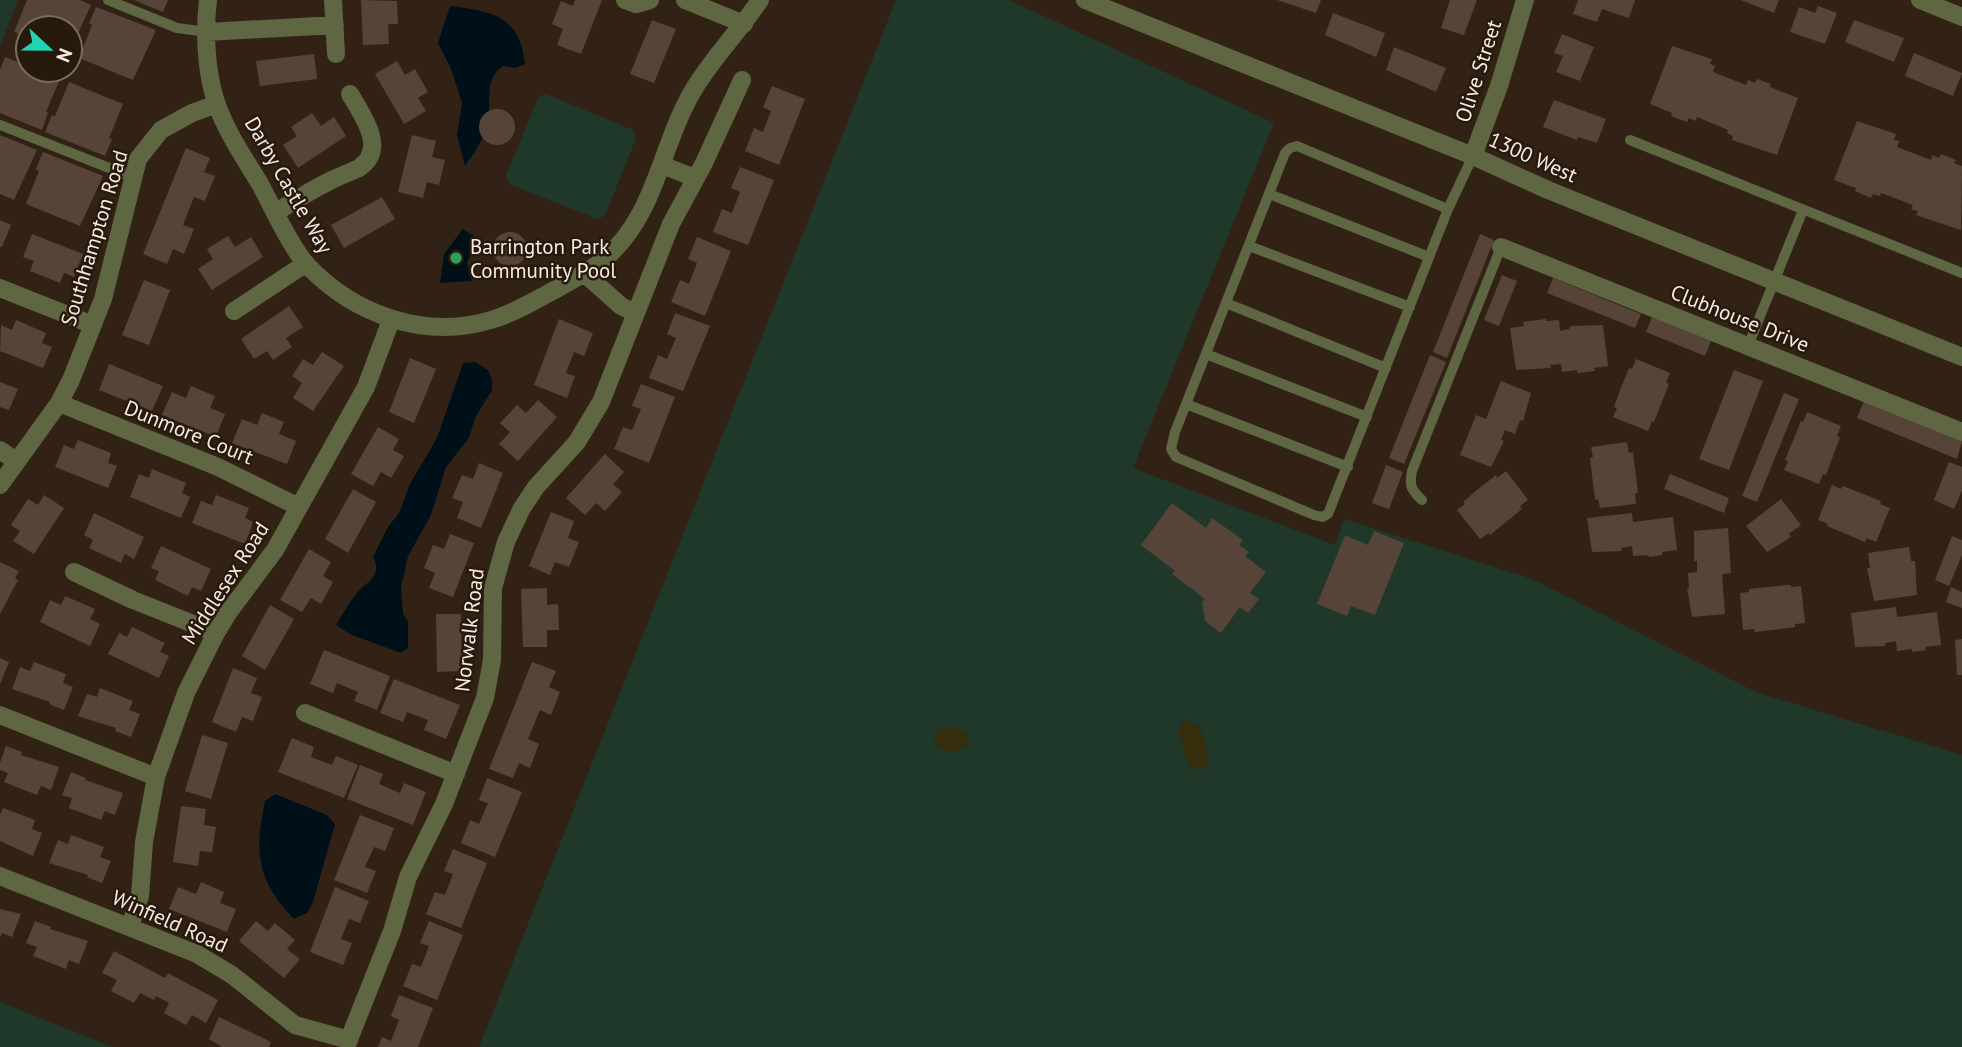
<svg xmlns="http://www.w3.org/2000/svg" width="1962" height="1047" font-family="'PT Sans',sans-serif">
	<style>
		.green { fill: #1f3829 }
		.sand { fill: #352d0c }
		.water { fill: #001018 }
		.building { fill: #574438 }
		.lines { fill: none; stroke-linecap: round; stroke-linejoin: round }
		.service { stroke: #5e6642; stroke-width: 10 }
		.minor { stroke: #5e6642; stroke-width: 18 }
		.tertiary { stroke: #5e6642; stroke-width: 18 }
		.leisure-dot { fill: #2e9e5b; stroke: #28190d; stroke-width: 2.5 }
		.labels { text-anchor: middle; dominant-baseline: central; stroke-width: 5; stroke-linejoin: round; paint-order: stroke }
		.street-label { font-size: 21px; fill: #f6ebe3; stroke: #28190d }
		.poi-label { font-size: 21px; fill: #f6ebe3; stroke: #28190d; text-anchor: start }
	</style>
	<rect width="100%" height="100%" fill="#322216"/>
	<!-- green -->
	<path class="green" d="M0 0H18L0 46Z
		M896 0H1009L1274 123 1133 468 1335 545 1344 519 1532 579 1756 692 1962 755V1047H479Z
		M546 94 633 130 636 138 605 216 597 219 509 184 506 175 538 98Z
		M0 1002 113 1047H0Z"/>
	<!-- sand -->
	<path class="sand" d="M1187 720C1206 728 1209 748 1207 766L1199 770 1192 768 1186 760 1179 729 1181 724Z
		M945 727 962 729 968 734 967 745 952 753 937 747 934 740 935 733Z"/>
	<!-- water -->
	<path class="water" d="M450 6C492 11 520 16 525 64L515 68 503 66C482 80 493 106 487 127 482 142 474 153 465 166L457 135 462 103 451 69 438 43Z
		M463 229 479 240 467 262 472 281 440 283 444 254Z
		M475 362 488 370 492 380V390L475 418 469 438 446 467 431 515 408 556 401 588 403 614 408 621V648L401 653 352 635 336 625C342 615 348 605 355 595 364 583 384 577 373 557L388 527 399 513 410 484 437 438 463 363Z
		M275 794 327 815 335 824 313 902 307 913 294 919C257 880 254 853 265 801Z"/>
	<!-- building -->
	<path class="building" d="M27 0H80L91 5 70 51V28H28V38L14 32Z
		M134 0H168L163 12Z
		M361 0 397 1 398 24H388L389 44 363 45Z
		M575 0H602L581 54 557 45 563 29 552 24 561 1 573 6Z
		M1277 0H1321L1316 13Z
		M1450 0H1477L1464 35 1441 28Z
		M1578 0H1635L1629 18 1602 9 1597 22 1573 14Z
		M1741 0H1779L1774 13Z
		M1818 6 1837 13 1825 44 1790 32 1799 7 1815 13Z
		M96 7 156 30 133 80 79 58 92 25 89 23Z
		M1333 13 1385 33 1376 57 1325 35Z
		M652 20 676 29 654 83 630 74Z
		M1854 20 1904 38 1894 62 1845 42Z
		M1562 34 1594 47 1580 81 1556 72 1563 56 1554 53Z
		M1672 46 1712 59 1710 64 1715 66 1713 72 1746 85 1748 80 1755 83 1757 79 1771 84 1770 87 1798 98 1777 155 1732 140 1733 136 1727 133 1728 130 1697 117 1696 121 1689 118 1687 122 1671 116 1672 113 1650 104Z
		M1394 47 1446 68 1436 92 1386 70Z
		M1914 53 1962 73 1953 96 1905 76Z
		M314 54 317 79 260 86 256 61Z
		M5 57 28 66V70H38L60 79 46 112 48 113 42 130 0 113V70Z
		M397 61 405 75 415 69 428 92 418 98 426 111 404 124 375 74Z
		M69 82 123 104 109 138 112 139 105 156 45 132 52 115 55 116Z
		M772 86 805 99 779 165 745 151 754 128 763 132 771 111 763 107Z
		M1554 100 1606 119 1597 143 1578 137 1577 140 1543 127Z
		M479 127a18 18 0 1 1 36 0a18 18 0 1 1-36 0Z
		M312 113 321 126 334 117 346 136 298 168 283 145 297 136 291 127Z
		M1857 121 1896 134 1894 140 1899 141 1897 147 1931 160 1932 155 1939 158 1941 154 1956 160 1954 163 1962 166 1961 230 1916 215 1918 211 1911 209 1913 205 1881 193 1880 196 1873 194 1871 198 1855 191 1856 188 1834 180Z
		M0 135 37 150 14 200 0 194Z
		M412 135 436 141 432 157 445 160 439 185 427 182 423 198 398 192Z
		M186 148 210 158 204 172 215 176 205 201 194 197 183 225 194 229 184 254 173 249 167 264 143 254Z
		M43 152 103 176 80 226 26 204 39 171 36 169Z
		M740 167 774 180 748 245 713 232 722 209 732 213 740 192 731 188Z
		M382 197 395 219 344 248 331 225Z
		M0 220 11 225 2 247H0Z
		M493 249a17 17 0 1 1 34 0a17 17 0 1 1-34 0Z
		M32 234 83 254 74 277 64 273 60 283 30 271 34 261 23 257Z
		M1480 234 1494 240 1447 358 1433 352Z
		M228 236 235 247 251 237 263 257 212 290 198 269 213 259 207 249Z
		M697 237 731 251 705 316 671 302 680 280 689 284 697 263 688 259Z
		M1502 275 1517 281 1499 326 1484 320Z
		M1553 278 1641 314 1635 328 1547 293Z
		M144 280 170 290 149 345 122 335Z
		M289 306 303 327 286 338 292 347 273 360 267 351 254 359 241 339Z
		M675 313 710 326 683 391 649 378 658 355 667 359 676 338 667 334Z
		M1652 317 1711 341 1705 356 1646 332Z
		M559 319 593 333 584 356 574 352 566 373 575 376 567 398 534 385Z
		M1546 319V321L1559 320 1560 331 1569 329 1571 326 1603 325 1608 366 1594 368 1595 371 1577 373V370L1562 372 1561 364 1550 365 1551 368 1516 370 1510 328 1524 326 1523 322Z
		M16 320 46 333 42 343 52 347 43 368 0 351 1 325 12 330Z
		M322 352 344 366 313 411 293 398 302 383 292 376 303 359 313 365Z
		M1430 355 1446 362 1404 464 1389 458Z
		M410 358 436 369 414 423 389 412Z
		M1636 359 1670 373 1666 382 1669 384 1654 422 1652 421 1648 431 1613 417 1617 408 1614 407 1620 390 1629 368 1632 369Z
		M109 364 163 386 152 411 99 390Z
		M1734 370 1763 381 1729 470 1699 459Z
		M1501 381 1531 393 1523 421 1520 420 1515 434 1505 430 1501 440 1504 441 1491 467 1460 455 1476 415 1486 419Z
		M0 382 18 389 9 410 0 407Z
		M641 384 675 397 649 463 614 449 623 427 632 430 641 409 632 406Z
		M191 386 215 396 210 408 225 414 216 437 162 415 172 392 186 398Z
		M1784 393 1799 399 1757 502 1742 496Z
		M538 400 557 417 518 461 499 444 510 432 500 423 517 405 526 413Z
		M1864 401 1962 441 1957 459 1857 418Z
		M1807 412 1841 426 1837 436 1840 437 1826 475 1823 474 1819 484 1784 470 1788 461 1785 460 1801 421 1803 422Z
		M262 413 284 422 279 434 296 441 287 464 232 443 242 419 257 425Z
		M378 427 399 439 393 450 404 456 391 478 381 472 373 486 351 474Z
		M78 440 111 453 108 463 117 466 108 488 55 467 64 445 74 449Z
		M1627 442 1629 453 1633 452 1638 493H1635L1636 504 1600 508 1598 499 1595 500 1590 458 1593 457 1591 447Z
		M605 454 624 472 613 484 622 492 605 511 596 503 585 515 566 498Z
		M1949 462 1962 467V490L1954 509 1934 500Z
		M479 463 503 473 481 528 457 518 463 502 452 498 462 475 473 479Z
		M1386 465 1403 472 1389 509 1372 503Z
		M152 469 186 483 182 493 190 497 181 518 130 497 139 474 149 478Z
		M1506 471 1528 500 1520 506 1522 509 1490 535 1489 533 1480 539 1457 510 1465 504 1463 502 1477 490 1496 475 1497 478Z
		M1670 474 1729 498 1724 513 1664 489Z
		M1832 485 1841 489 1843 486 1881 501 1880 504 1890 508 1876 542 1867 538 1865 542 1827 526 1828 524 1818 520Z
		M353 489 376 502 348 553 325 539Z
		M44 495 64 508 34 554 13 541 20 531 11 525 28 499 38 505Z
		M216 495 249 508 245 518 253 522 245 544 192 523 201 501 212 505Z
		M1781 499 1801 525 1789 534 1791 537 1767 552 1746 526Z
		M1172 503 1206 528 1212 518 1243 540 1239 545 1249 552 1245 556 1266 572 1250 593 1259 599 1248 613 1240 607 1221 633 1205 621 1202 602 1205 599 1172 574 1175 571 1141 545Z
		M551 512 574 521 568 538 579 542 569 567 555 562 550 575 529 566Z
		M94 513 144 537 134 559 125 554 121 563 89 548 93 540 84 535Z
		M1632 513 1633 522 1673 517 1677 550 1662 552V555L1649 557 1648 555 1633 556 1632 546 1621 548 1622 551 1592 552 1587 518Z
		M1728 528 1731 573 1722 574 1725 614 1692 617 1687 588H1689L1688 573 1697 572V561H1694V531Z
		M1374 531 1404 543 1375 615 1351 606 1347 616 1317 604 1345 535 1368 545Z
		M450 534 474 543 453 597 429 588 435 573 424 568 433 545 444 549Z
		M1952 536 1962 540V555L1949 586 1935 580Z
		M161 546 211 569 201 591 192 587 188 596 155 580 159 571 151 568Z
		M1909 547 1911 561H1915L1917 595 1874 601 1867 568H1870L1868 553Z
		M309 549 331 562 323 576 333 582 321 604 311 598 302 612 280 600Z
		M0 562 19 571 15 578 18 580 0 614Z
		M1787 585H1791V587L1801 586 1805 623 1795 624V627L1755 632 1754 629 1743 630 1740 593 1749 592V589Z
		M1951 587 1962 592V608L1946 602Z
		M547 588V605L558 604 559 630H547V647H523L521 589Z
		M65 596 95 609 90 619 100 624 90 646 40 622 50 600 61 605Z
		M270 605 294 619 265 670 242 656Z
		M1896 607 1897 617 1937 612 1941 645 1925 647 1926 650 1912 652V649L1897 651 1896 641 1885 643V646L1855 647 1851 613Z
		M436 614H461L462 671 437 672Z
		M132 627 165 643 160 652 169 656 159 678 108 654 119 633 127 637Z
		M1962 639V675H1957L1955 640Z
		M324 650 390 676 377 710 354 701 358 692 337 683 333 693 310 684Z
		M0 658 9 662 0 684Z
		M34 662 66 674 63 683 73 687 64 710 49 704 50 702 12 689 20 667 30 671Z
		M532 662 556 671 549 687 560 692 551 715 540 710 528 739 539 744 530 768 519 763 513 778 489 769Z
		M233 668 257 678 251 693 262 697 253 721 242 717 236 732 212 722Z
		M394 679 460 705 446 739 424 730 428 720 407 712 403 722 380 713Z
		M100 688 133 701 129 710 140 714 131 737 115 731 116 728 78 716 87 694 97 697Z
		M202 735 228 743 211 799 185 791Z
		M292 738 314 747 311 757 332 765 336 756 358 765 344 798 278 772Z
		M6 746 22 752 21 755 59 767 51 790 41 786 37 795 4 782 8 773 0 770V763Z
		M360 765 383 774 379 784 400 793 404 783 426 792 413 825 347 799Z
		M71 772 86 778 85 780 123 793 115 815 105 811 101 820 69 808 72 798 62 795Z
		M487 778 522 792 495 857 461 843 470 820 479 824 488 803 479 800Z
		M181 806 206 809 204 825 216 827 212 852 200 851 198 866 173 862Z
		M3 808 35 820 32 829 42 833 33 856 0 841V815Z
		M360 815 394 828 385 851 374 847 365 867 376 871 367 893 334 880Z
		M71 835 104 847 100 857 111 861 102 883 87 877 88 875 49 863 58 840 68 844Z
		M453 849 487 863 461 928 426 914 435 892 445 895 453 874 444 871Z
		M201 882 224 892 220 903 236 909 227 932 169 909 178 887 196 894Z
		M335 887 369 901 360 923 349 919 341 939 352 943 343 965 310 952Z
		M0 909 21 914 12 937 2 933 0 937Z
		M35 921 51 927 50 929 88 941 79 964 69 960 66 969 33 956 37 947 26 943Z
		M256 921 268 931 275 923 295 940 287 949 300 959 284 978 239 941Z
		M429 921 463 935 437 1000 403 986 412 964 421 967 429 946 420 943Z
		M114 951 165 978 168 973 218 1000 206 1023 192 1015 186 1025 164 1013 169 1003 156 996 154 1000 140 993 134 1003 111 991 117 980 102 973Z
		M399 995 433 1008 418 1047H378L382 1037 391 1041 399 1020 391 1016Z
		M219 1017 271 1042 269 1047H222L209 1039Z"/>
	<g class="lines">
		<!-- service -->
		<path class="service" d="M108 0 177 28 207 32
			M0 125 132 177
			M1630 140 1962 273
			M1269 194 1429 257
			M1448 209 1297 146 1290 148 1285 153 1175 432 1171 449 1176 457 1314 515 1322 517 1328 514 1448 209 1473 156
			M1249 246 1410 307
			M1226 303 1386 368
			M1748 346 1803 210
			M1206 354 1367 417
			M1186 404 1348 467
			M1422 500C1411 490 1409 485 1412 471L1501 247"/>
		<!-- minor -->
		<path class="minor" d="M208 0C204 33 206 74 217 105 227 133 245 159 260 184 272 206 292 250 308 266 355 315 425 340 491 320 512 314 530 303 549 293 567 283 587 273 603 260 657 216 660 145 694 89 712 59 740 30 760 0
			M333 0 336 54
			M625 0 636 4 650 0
			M685 0 744 24
			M1920 0 1962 17
			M207 32 335 25
			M1473 156 1499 86 1525 0
			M662 165 695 178
			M276 212C295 201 314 188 334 179 342 175 351 172 359 168 388 149 362 115 350 94
			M1501 247 1962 432
			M584 273 621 306 635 313
			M0 288 93 325
			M234 311 305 264
			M59 403 218 467 299 507
			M0 450 16 461
			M0 485 59 403 71 380 103 299 138 159 161 130 192 113 217 104
			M74 572 133 600 216 633
			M305 713 456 774
			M0 715 156 777
			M0 876 197 954 232 975 295 1025 349 1040
			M130 927 140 896 144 842 156 777 186 693 216 633 228 613 275 550 366 387 391 320
			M346 1047 392 931 408 877 444 804 485 698 492 660 493 588 506 542 522 508 536 487 577 442 601 402 671 224 704 163 742 80"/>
		<!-- tertiary -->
		<path class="tertiary" d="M1085 0 1473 156 1548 190 1962 357"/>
	</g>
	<!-- markers -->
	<circle class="leisure-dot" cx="456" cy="258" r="7"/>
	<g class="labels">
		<!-- street labels -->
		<g class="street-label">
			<text transform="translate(1478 71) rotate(-72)">Olive Street</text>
			<text transform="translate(1533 157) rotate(24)">1300 West</text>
			<text transform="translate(289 185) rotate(60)">Darby Castle Way</text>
			<text transform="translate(94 238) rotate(-73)">Southhampton Road</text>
			<text transform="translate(1740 318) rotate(22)">Clubhouse Drive</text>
			<text transform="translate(189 432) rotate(22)">Dunmore Court</text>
			<text transform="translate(225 583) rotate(-57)">Middlesex Road</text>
			<text transform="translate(469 630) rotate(-83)">Norwalk Road</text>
			<text transform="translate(170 921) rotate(24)">Winfield Road</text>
		</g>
		<!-- poi labels -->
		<g class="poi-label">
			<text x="470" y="246">Barrington Park<tspan x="470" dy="24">Community Pool</tspan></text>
		</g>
	</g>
	<!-- north arrow -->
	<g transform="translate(49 49) rotate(112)"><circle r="33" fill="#28190d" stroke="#7a6d63" stroke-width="2"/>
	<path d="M0-5L12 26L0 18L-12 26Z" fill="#20d5b0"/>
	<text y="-10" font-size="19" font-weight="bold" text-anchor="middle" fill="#f6ebe3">N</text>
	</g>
</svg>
